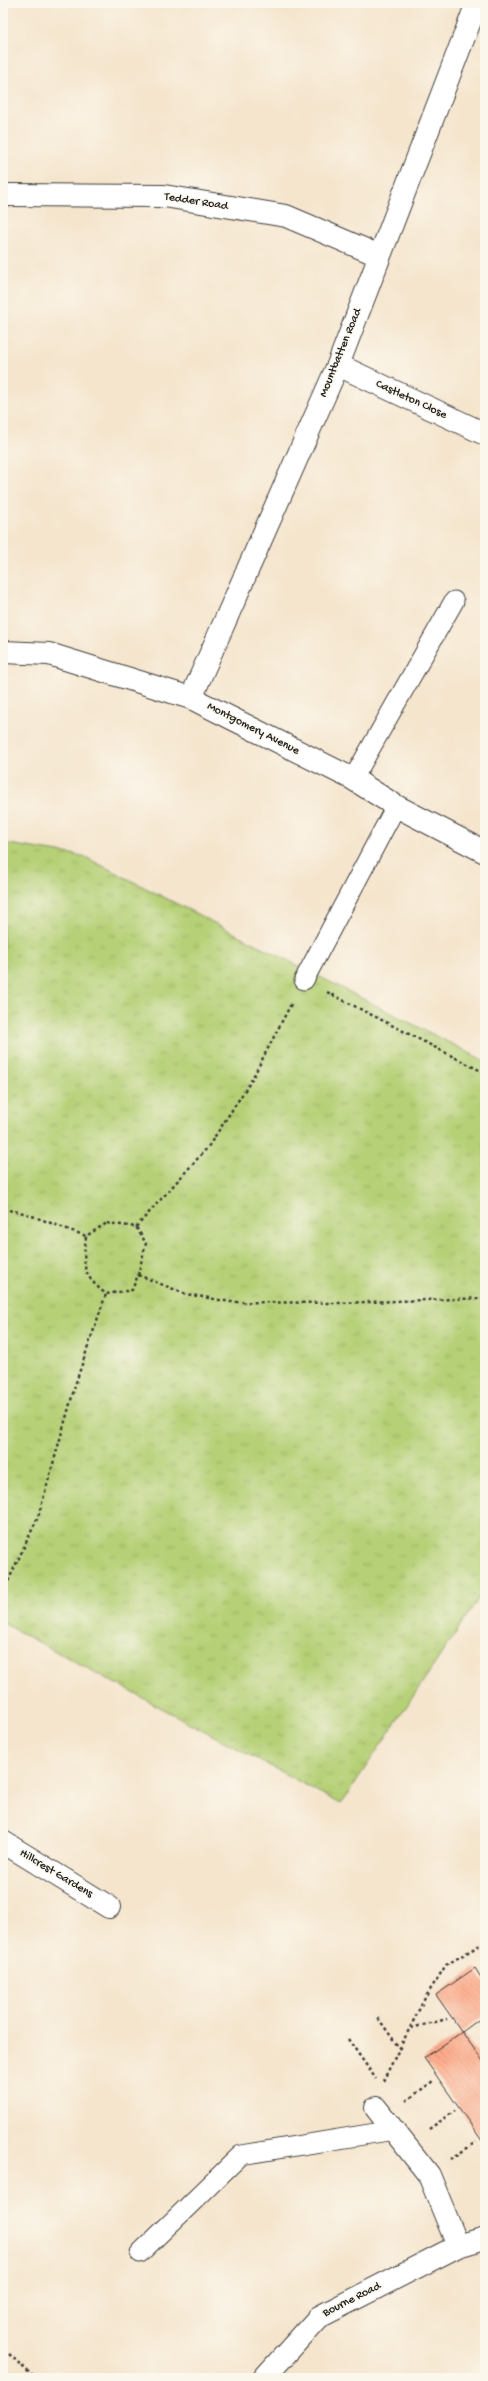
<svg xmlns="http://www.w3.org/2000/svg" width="488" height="2381" font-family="'Gochi Hand',sans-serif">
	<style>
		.park { fill: url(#park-tufts); stroke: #687649 }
		.building { fill: url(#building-back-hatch) }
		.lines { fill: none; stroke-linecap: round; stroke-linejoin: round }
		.lane-casing { stroke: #3d3a37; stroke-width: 21 }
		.street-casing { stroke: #3d3a37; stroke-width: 24 }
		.path { stroke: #3d3a37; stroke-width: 2.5; stroke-dasharray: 3 3; stroke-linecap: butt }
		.lane { stroke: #fff; stroke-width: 19 }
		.street { stroke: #fff; stroke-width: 22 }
		.labels { text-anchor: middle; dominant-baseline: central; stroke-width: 3; stroke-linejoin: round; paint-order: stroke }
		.street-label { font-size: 12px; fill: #1c1c1c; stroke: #fbf7ec }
	</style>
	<defs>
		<pattern id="park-tufts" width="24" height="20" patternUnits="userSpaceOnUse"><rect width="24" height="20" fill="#b5d076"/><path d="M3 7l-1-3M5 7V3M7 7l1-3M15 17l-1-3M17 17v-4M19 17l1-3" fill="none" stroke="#9bb266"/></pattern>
		<pattern id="building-back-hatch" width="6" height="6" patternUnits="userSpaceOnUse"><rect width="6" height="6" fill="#fdaa89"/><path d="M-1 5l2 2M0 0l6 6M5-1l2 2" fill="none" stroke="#d89276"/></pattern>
	</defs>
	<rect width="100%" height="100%" fill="#fbf7ec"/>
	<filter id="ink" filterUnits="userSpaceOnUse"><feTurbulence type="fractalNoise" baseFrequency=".025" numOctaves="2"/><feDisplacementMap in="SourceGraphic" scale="8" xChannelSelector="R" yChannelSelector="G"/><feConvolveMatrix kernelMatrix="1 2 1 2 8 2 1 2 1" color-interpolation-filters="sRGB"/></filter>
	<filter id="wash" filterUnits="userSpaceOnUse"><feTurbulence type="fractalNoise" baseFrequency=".012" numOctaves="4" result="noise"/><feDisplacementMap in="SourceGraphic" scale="16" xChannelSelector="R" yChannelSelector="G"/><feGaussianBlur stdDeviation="0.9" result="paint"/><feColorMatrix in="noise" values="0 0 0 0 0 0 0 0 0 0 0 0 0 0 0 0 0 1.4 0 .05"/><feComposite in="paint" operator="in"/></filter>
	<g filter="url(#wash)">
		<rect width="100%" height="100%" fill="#f5e5cd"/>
		<!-- park -->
		<path class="park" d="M3 843 83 856 485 1061V1589L341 1804 3 1623Z"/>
		<g id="blocks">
			<!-- building -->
			<path class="building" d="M475 1968 485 1984V2015L462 2032 485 2064V2145L424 2058 462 2032 436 1995Z"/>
		</g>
	</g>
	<g filter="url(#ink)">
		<use href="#blocks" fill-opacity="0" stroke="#3d3a37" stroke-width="1"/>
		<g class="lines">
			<!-- lane casing -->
			<g class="lane-casing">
				<path id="lane" d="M353 779 454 601
					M304 980 396 806
					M140 2253 241 2155 394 2130"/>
			</g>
			<!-- street casing -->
			<g class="street-casing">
				<path id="street" d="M3 195 164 196 286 216 380 256
					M338 365 485 434
					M3 652 49 654 191 698 353 779 396 806 485 852
					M191 698 338 365 477 3
					M3 1842 109 1907
					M376 2108 429 2175 458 2246
					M264 2378 319 2317 458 2246 485 2238"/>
			</g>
			<!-- path -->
			<path class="path" d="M327 992 485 1073
				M3 1209 24 1213 86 1236
				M107 1223 136 1227 146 1243 138 1275 132 1290 106 1294C81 1274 83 1266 86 1236Z
				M136 1227 208 1147 251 1081 291 1004
				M138 1275 186 1294 231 1302 338 1303 485 1298
				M3 1592 38 1517 77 1379 106 1294
				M378 2018 400 2049
				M411 2028 447 2019
				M348 2039 376 2079
				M383 2081 425 1998 446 1965 485 1942
				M406 2101 433 2081
				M429 2129 455 2111
				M451 2159 476 2142
				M9 2354 35 2378"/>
			<!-- lane -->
			<use href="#lane" class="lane"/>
			<!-- street -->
			<use href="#street" class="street"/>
		</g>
	</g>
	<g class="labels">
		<!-- street labels -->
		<g class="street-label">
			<text transform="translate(196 202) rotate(9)">Tedder Road</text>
			<text transform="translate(341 353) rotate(-68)">Mountbatten Road</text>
			<text transform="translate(411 400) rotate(25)">Castleton Close</text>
			<text transform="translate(253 729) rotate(27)">Montgomery Avenue</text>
			<text transform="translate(56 1874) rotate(31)">Hillcrest Gardens</text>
			<text transform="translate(352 2300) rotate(-27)">Bourne Road</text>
		</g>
	</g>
	<!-- margin -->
	<rect width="488" height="2381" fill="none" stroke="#fbf7ec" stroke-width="16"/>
</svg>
